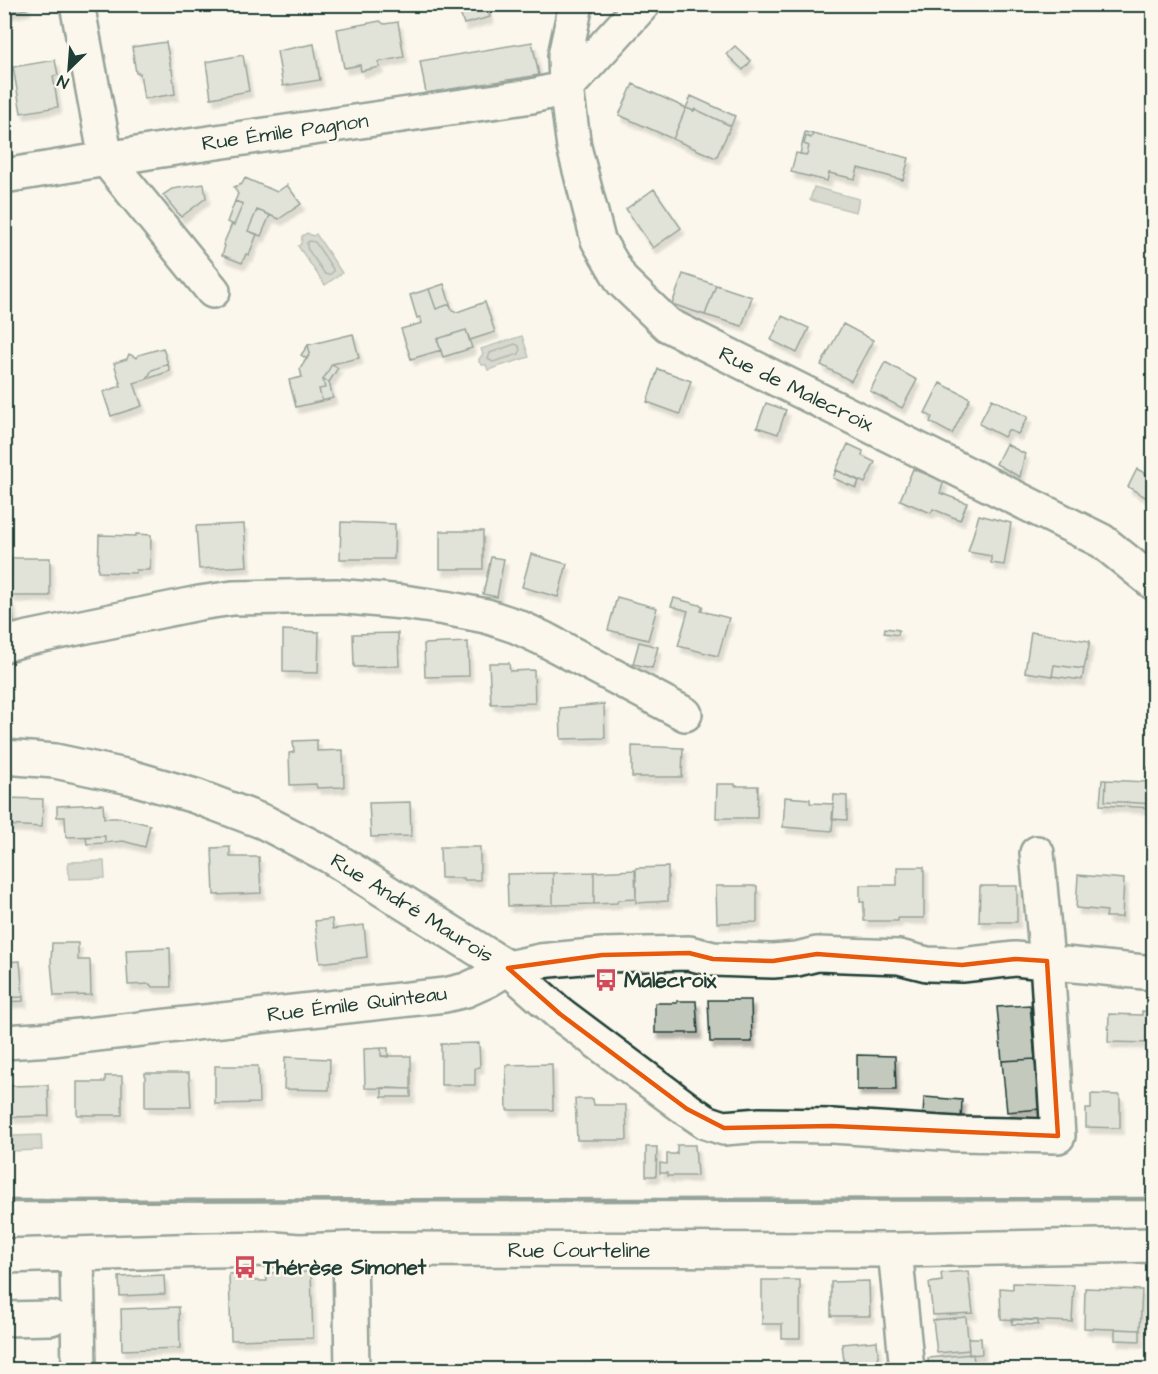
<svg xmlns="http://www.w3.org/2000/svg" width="1158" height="1374" font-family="'Architects Daughter',sans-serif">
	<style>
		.water { fill: #adb4aa; stroke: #74847b; stroke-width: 1.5 }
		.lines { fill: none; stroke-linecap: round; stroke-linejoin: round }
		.shore { stroke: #586d63; stroke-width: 1.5 }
		.building { fill: #c4c9be; stroke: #1f3d34; stroke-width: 1.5; filter: url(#shadow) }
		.minor-casing { stroke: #1f3d34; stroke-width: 38 }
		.minor { stroke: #fbf7ec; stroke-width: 33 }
		.rail { stroke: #1f3d34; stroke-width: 4.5 }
		.marked { fill: none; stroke: #e8590c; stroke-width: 4.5; stroke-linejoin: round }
		.labels { text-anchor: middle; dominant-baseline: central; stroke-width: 5; stroke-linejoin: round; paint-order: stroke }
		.street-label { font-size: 21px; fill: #1f3d34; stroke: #fbf7ec }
		.poi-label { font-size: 21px; font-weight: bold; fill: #1f3d34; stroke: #fbf7ec; text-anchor: start }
	</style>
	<defs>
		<filter id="shadow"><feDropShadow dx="3.5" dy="6" stdDeviation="1.5" flood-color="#0004"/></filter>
	</defs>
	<rect width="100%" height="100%" fill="#fbf7ec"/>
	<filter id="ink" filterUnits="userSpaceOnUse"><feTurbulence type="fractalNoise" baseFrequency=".0167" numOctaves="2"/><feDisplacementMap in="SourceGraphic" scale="12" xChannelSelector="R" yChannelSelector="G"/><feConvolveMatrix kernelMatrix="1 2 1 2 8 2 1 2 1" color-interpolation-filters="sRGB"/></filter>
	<g filter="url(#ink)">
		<!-- water -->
		<path class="water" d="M814 187 859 199 856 212 810 200Z
			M307 233 313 236 316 234 342 273 325 285 298 246 301 244 302 236Z
			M522 336 529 357 488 370 486 365H482L479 362V359L483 354 481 349Z
			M104 861 105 878 69 879 68 862Z
			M41 1135 42 1150 12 1151V1136Z"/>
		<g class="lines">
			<!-- shore -->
			<path class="shore" d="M309 241 315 242 333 269V272L329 275 325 274 307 248V243Z
				M515 344 519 346 520 351 519 354 493 362 488 359 490 353Z"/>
		</g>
		<!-- building -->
		<path class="building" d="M4 4H26L27 9 4 13Z
			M487 6 490 17 464 24 460 13Z
			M380 21 384 24 398 22 404 57 378 62 380 67 361 71 360 65 344 68 337 29Z
			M166 42 171 69H172L175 94 144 99 140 73H136L132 47Z
			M532 42 539 75 426 93 420 61Z
			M314 44 320 80 283 86 277 51Z
			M735 46 751 61 743 70 726 54Z
			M243 55 249 91 211 98 206 62Z
			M55 60 58 75 53 76 58 107 21 113 13 67Z
			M633 84 686 108 673 139 619 115Z
			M691 96 735 116 731 126 695 109 694 111 686 108Z
			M686 108 694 111 695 109 731 126 716 158 673 139Z
			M805 132 813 134 811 138 806 136 804 144 809 146 807 155 800 154Z
			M813 134 909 158 903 180 858 168 855 179 829 173 827 181 791 172 796 153 807 155 809 146 804 144 806 136 811 138Z
			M245 178 277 192 287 185 301 204 279 219 257 210 248 231 257 234 249 255 246 254 242 263 222 255 225 246 223 245 232 224 234 225 243 204 235 201 238 194 234 187 242 184Z
			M204 184 206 198 181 217 163 195 172 189Z
			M654 189 681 228 653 248 626 209Z
			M235 201 243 204 234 225 227 222Z
			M257 210 270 215 261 236 248 231Z
			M683 274 716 285 705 315 672 304Z
			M444 284 450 304 436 309 429 289Z
			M716 285 752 297 742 326 705 315Z
			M429 289 436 309 450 304 452 310 457 312 485 302 495 332 470 340 466 330 437 339 441 350 411 359 401 329 422 323 420 317 417 318 410 295Z
			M782 316 809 328 797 353 771 340Z
			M843 324 873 340 851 381 821 365Z
			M466 330 472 348 443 357 437 339Z
			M353 334 359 358 332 364 323 380 325 388 319 389 322 401 296 407 289 380 302 377 300 369 310 353 308 345Z
			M308 345 310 353 307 359 301 355Z
			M163 348 168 364 152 370 147 379 134 383 142 406 111 416 103 392 121 386 114 363 127 359 129 354 137 358 138 355Z
			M885 362 917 380 902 408 870 391Z
			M168 364 170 371 147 379 152 370Z
			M332 364 338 368 329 382 323 380Z
			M658 369 691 381 680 414 647 402Z
			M323 380 329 382 333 398 322 401 319 389 325 388Z
			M940 383 970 398 952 434 930 422 932 417 925 413Z
			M992 399 1028 417 1018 434 1008 430 1004 437 979 424Z
			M766 403 786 410 778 434 757 427Z
			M848 444 863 451 862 456 875 462 865 483 836 470Z
			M1006 444 1025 454 1020 477 996 464Z
			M913 469 944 481 940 493 967 503 960 520 933 509 931 513 900 500Z
			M1137 469 1154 478V485L1147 498 1128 487Z
			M836 470 859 481 856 488 833 478Z
			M979 515 1011 523 1004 565 991 563V556L968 552Z
			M341 522 395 524 394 559H340Z
			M244 524 247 566 199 569 196 526Z
			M440 531H483V569H440Z
			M136 534 151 535 150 570H136V573L98 572 99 535 136 536Z
			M531 554 567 564 558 597 522 587Z
			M491 557 504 559 497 597 483 594Z
			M12 558H50V596H11Z
			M617 597 657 608 648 640 608 630Z
			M674 598 703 606 701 611 729 618 718 656 678 646 688 611 671 606Z
			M4 601 12 602 14 623 4 625Z
			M1153 602 1154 603V630L1148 627Z
			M885 628 899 630 898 635 884 633Z
			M283 630 319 632 318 673 283 672Z
			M1031 632 1090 641 1084 669 1054 665 1052 676 1025 672Z
			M398 633 399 666 354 667 353 634Z
			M468 642 469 676 425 677 424 644Z
			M639 642 658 647 652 668 633 664Z
			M489 663H509L510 671 534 670 535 703 491 704Z
			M1054 665 1084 669 1082 680 1052 676Z
			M604 704 605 738 561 739 560 708Z
			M317 740V751L343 750 344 787 317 788 316 784 290 785 289 753 294 752 293 741Z
			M632 746 683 748 682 777H632Z
			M1148 767 1154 768V804L1105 801 1106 780 1147 782Z
			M1102 780H1106L1105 801 1154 804V808L1100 805Z
			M717 784H735V786H758L757 818H716Z
			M834 795 847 796V820L832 819Z
			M785 797 810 799V803L834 804 832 831 783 827Z
			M4 798 43 799 42 827 4 825Z
			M410 802 411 836 371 837 369 803Z
			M103 804 104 818H122L150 825 145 847 123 841 105 843V836L66 837 65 817H57V806Z
			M105 836V843L87 844 86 837Z
			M230 847V857H259L261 893 214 895 212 848Z
			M440 847H480V880H464V878H441Z
			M668 867V901L636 903V868Z
			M897 867H924V918H898V921H864V902H860V885H897Z
			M635 870 636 899 618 900 617 903 594 904V872Z
			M594 872V904L553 905V873Z
			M553 873V905L508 906 507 874Z
			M1078 875 1124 879 1122 917H1106L1107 911 1076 908Z
			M716 886H757V922L717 923Z
			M980 886H1017V922H979Z
			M332 919 333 929 364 925 367 957 320 963 315 921Z
			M52 943H78V960H90L91 995 54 996 51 962Z
			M170 948 171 987H152L150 984 128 985 126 950Z
			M20 961 23 997 4 998V962Z
			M23 997V1001L4 1002V998Z
			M708 1000H751L752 1042H710Z
			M677 1001H696L698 1033H655V1003H677Z
			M1030 1005 1035 1059 1002 1061 997 1007Z
			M1142 1011 1154 1012V1043L1108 1042 1109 1014 1142 1015Z
			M479 1043 480 1067 475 1068V1085H441V1044Z
			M381 1048H388V1057L381 1056Z
			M381 1048V1056H411V1089L365 1088 364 1049Z
			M857 1055 895 1056 896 1090H857Z
			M285 1057 330 1059 329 1090 284 1089Z
			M1035 1059 1040 1109 1007 1112 1002 1061Z
			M552 1064 553 1110H507L506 1065Z
			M215 1066H258L259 1103 215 1104Z
			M145 1073H189L191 1107H145Z
			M105 1076H122V1115H77V1082H105Z
			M48 1085 49 1116 11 1117 10 1086Z
			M382 1088 411 1089V1097H382Z
			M1091 1094 1120 1095V1128L1086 1127V1109H1091Z
			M924 1097 962 1100 961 1120 923 1117Z
			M575 1099H593L594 1105H626L627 1140H577Z
			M677 1145H695L697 1176H667V1173H660V1163L667 1164V1154H677Z
			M646 1147H657L656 1176H646Z
			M968 1271 973 1313 933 1315 929 1283 942 1281 941 1273Z
			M311 1272 313 1338 231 1340 229 1274 253 1273V1281H267L266 1273Z
			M164 1275 165 1294 120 1296 119 1277Z
			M762 1280H800V1338H782V1324H762Z
			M869 1281 870 1316H831V1282Z
			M1013 1283 1074 1285 1072 1322 1001 1319 1000 1288 1013 1289Z
			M1085 1288 1142 1290 1140 1330 1084 1328Z
			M179 1307 180 1348 122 1350 121 1309Z
			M966 1317 969 1350 937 1353 933 1320Z
			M1012 1319 1038 1320V1325L1012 1324Z
			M1115 1329 1140 1330V1341L1115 1340Z
			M968 1338H981L982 1354 969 1355Z
			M877 1341 879 1370H845L842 1344Z
			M973 1354 975 1370H929L928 1358Z
			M144 1367H167V1370H144Z
			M699 1368V1370H664V1369Z"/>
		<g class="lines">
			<!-- minor casing -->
			<g class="minor-casing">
				<path id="minor" d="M77 4 106 159 213 291
					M576 4 565 56 566 88 574 147 598 240 622 281 668 325 1102 541 1154 583
					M566 88 643 4
					M4 176 155 151 532 96 566 88
					M4 645 24 639 116 620 199 603 233 598 336 596 403 602 445 608 486 616 516 626 544 639 685 714
					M4 757 55 761 130 777 195 796 264 822 328 855 508 968 560 1014 687 1109 706 1122 724 1128 760 1125 832 1126 957 1134 1058 1136 1047 961 1037 853
					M4 1042 52 1039 445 995 466 990 488 980 508 968 540 961 602 955 689 953 713 959 773 961 797 959 817 954 899 957 927 964 962 965 1015 959 1154 973
					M350 1249 352 1370
					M895 1250 907 1370
					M77 1255 79 1370
					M4 1256 208 1250 275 1249 299 1251 350 1249 895 1250 1154 1245
					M4 1319 51 1318"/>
			</g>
			<!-- minor -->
			<use href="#minor" class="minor"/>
			<!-- rail -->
			<path class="rail" d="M4 1201 1154 1199"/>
		</g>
	</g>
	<!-- marked area -->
	<path d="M0 0H1158V1374H0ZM689 953 713 959 773 961 817 954 962 965 1015 959 1047 961 1058 1136 832 1126 724 1128 687 1109 560 1014 508 968 602 955Z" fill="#fbf7ec" fill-opacity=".55" fill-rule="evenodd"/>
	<path class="marked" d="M689 953 713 959 773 961 817 954 962 965 1015 959 1047 961 1058 1136 832 1126 724 1128 687 1109 560 1014 508 968 602 955Z"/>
	<!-- icons -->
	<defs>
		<g id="bus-bare" transform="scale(1.8)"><path d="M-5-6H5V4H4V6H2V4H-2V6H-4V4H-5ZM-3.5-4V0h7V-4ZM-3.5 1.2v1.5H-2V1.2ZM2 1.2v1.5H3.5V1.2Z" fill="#d1495b" stroke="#fbf7ec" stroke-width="2.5" paint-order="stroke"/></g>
	</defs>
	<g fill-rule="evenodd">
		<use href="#bus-bare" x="606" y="980"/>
		<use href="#bus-bare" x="245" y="1267"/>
	</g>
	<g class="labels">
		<!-- street labels -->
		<g class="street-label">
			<text transform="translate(285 132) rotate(-8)">Rue Émile Pagnon</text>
			<text transform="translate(796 389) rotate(26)">Rue de Malecroix</text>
			<text transform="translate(412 908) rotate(32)">Rue André Maurois</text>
			<text transform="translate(357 1004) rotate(-7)">Rue Émile Quinteau</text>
			<text x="579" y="1250">Rue Courteline</text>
		</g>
		<!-- poi labels -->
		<g class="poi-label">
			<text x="624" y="980">Malecroix</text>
			<text x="263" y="1267">Thérèse Simonet</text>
		</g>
	</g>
	<!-- margin -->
	<rect width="1158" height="1374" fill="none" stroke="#fbf7ec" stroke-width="24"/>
	<rect x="12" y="12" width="1134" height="1350" fill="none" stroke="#1f3d34" stroke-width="2" filter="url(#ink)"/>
	<!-- north arrow -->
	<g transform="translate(69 69) rotate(205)" stroke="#fbf7ec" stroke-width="4.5" paint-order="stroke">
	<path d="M0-4.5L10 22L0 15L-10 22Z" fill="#1f3d34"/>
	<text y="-9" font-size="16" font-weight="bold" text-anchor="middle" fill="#1f3d34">N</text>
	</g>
</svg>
